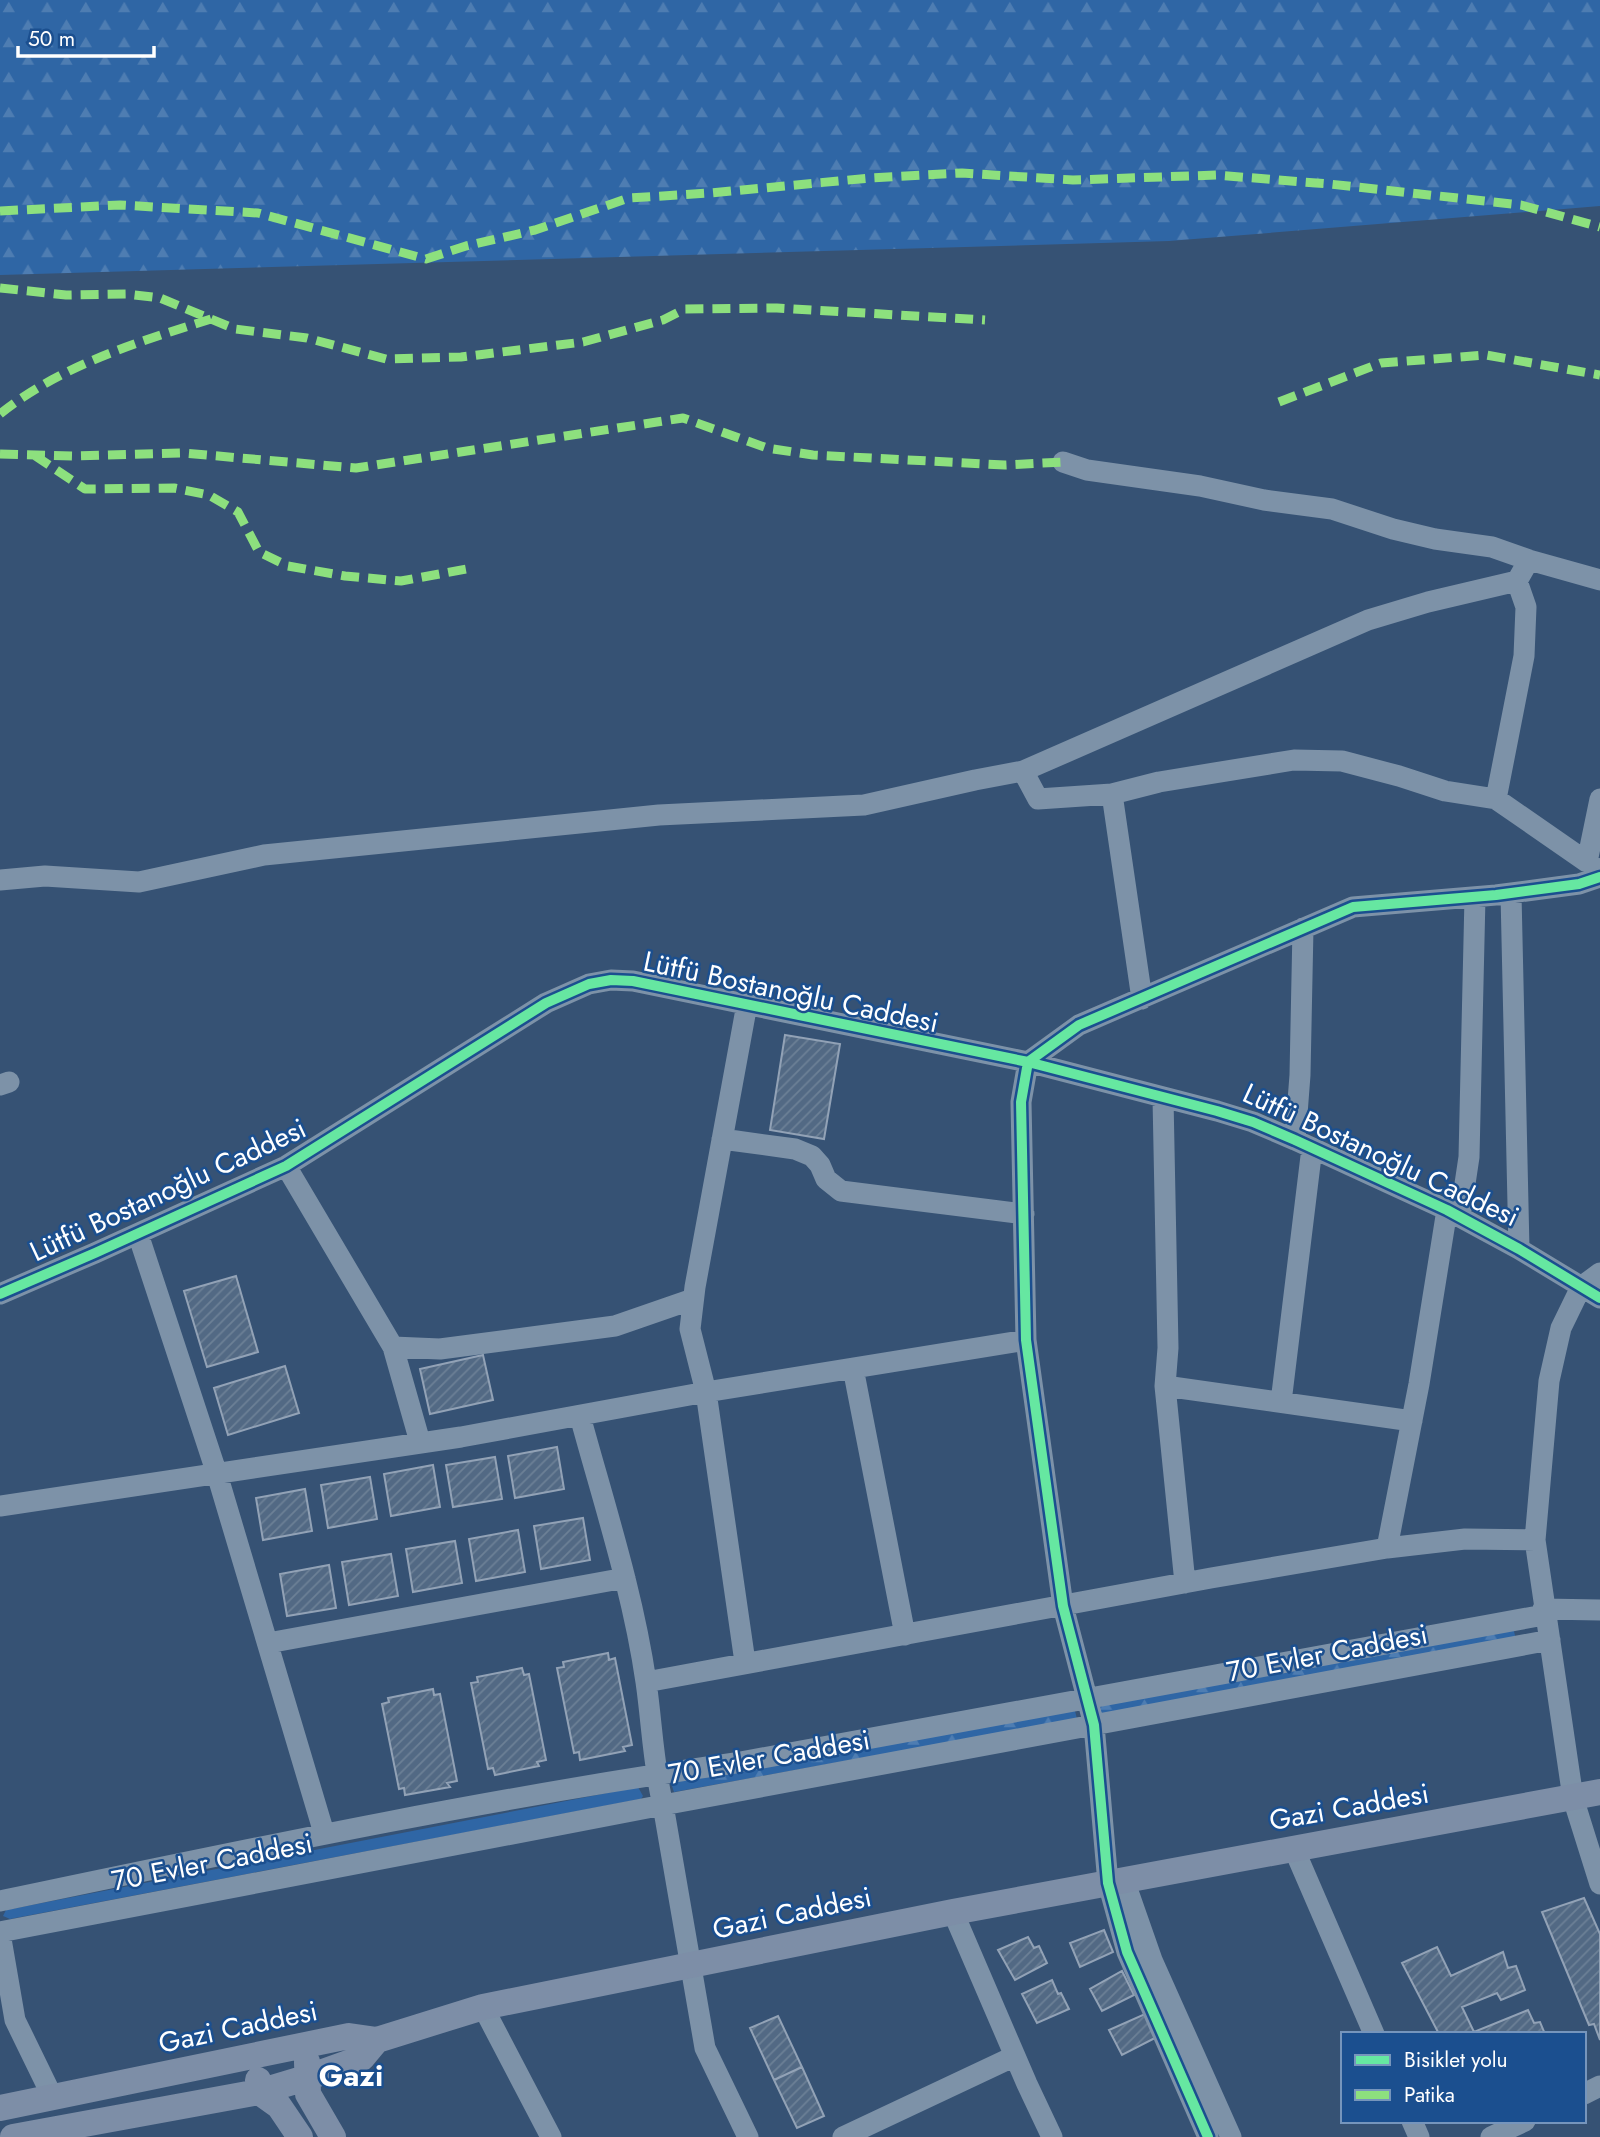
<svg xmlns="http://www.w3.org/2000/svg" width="1600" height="2137" font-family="Jost,sans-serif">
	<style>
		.grass { fill: #2f66a5 }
		.forest { fill: url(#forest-firs) }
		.building { fill: url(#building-hatch); stroke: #92a2b6; stroke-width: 2 }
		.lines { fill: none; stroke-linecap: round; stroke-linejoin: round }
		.minor { stroke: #7d92a8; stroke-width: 21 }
		.major { stroke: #7d8ea7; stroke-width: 26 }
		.quiet { stroke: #8de07e; stroke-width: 9; stroke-dasharray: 18 9; stroke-linecap: butt }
		.cycleway-casing { stroke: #1b4f8f; stroke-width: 15 }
		.cycleway { stroke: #66e7a1; stroke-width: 10 }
		.labels { text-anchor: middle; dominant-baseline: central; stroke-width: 5; stroke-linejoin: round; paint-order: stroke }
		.street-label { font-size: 28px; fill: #fff; stroke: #1b4f8f }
		.neighbourhood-label { font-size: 30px; font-weight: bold; fill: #fff; stroke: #1b4f8f }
	</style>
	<defs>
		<pattern id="forest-firs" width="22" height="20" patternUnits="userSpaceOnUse" patternTransform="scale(1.75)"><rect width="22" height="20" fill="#2f66a5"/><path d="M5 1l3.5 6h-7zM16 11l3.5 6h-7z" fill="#4e7db2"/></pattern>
		<pattern id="building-hatch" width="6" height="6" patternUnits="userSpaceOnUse" patternTransform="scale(1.75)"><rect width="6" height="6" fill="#526984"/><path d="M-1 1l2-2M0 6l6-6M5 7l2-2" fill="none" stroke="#6c8096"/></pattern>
	</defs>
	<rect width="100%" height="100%" fill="#365274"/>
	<!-- grass -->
	<path class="grass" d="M638 1787 643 1796 641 1799 10 1919 3 1916 6 1910Z"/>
	<!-- forest -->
	<path class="forest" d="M0 0H1600V206L1169 241 0 275Z
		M1513 1627 1516 1640 1100 1716 1097 1703Z
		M1074 1707 1077 1719 674 1792 670 1780Z"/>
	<!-- building -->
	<path class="building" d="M785 1035 840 1044 824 1139 770 1130Z
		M236 1276 258 1352 207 1367 184 1291Z
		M483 1355 493 1400 430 1414 420 1369Z
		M285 1366 299 1413 228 1435 214 1388Z
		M557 1447 564 1489 515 1498 508 1456Z
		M495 1457 502 1499 453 1507 446 1465Z
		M433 1465 440 1507 391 1516 384 1474Z
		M370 1477 377 1519 328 1528 321 1485Z
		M305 1489 312 1531 263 1540 256 1498Z
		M583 1518 590 1560 541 1569 534 1526Z
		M518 1530 525 1572 476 1581 469 1539Z
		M455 1541 462 1583 413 1592 406 1549Z
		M391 1554 398 1596 349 1605 342 1562Z
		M329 1565 336 1608 287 1616 280 1574Z
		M608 1653 609 1660 615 1658 632 1745 623 1747 625 1751 580 1760 579 1752 574 1753 557 1668 564 1667 563 1662Z
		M522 1668 524 1675 529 1674 546 1760 537 1762 539 1766 495 1775 493 1768 488 1769 471 1683 478 1682 477 1677Z
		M433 1689 434 1695 440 1694 457 1781 447 1783 450 1787 405 1795 404 1788 399 1789 382 1704 389 1702 388 1698Z
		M1584 1898 1600 1934V2040L1594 2024 1589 2025 1542 1912Z
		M1104 1930 1113 1952 1080 1967 1070 1943Z
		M1028 1937 1034 1948 1039 1946 1047 1963 1015 1980 998 1950Z
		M1437 1947 1451 1976 1503 1952 1508 1968 1516 1966 1525 1990 1501 2000 1497 1993 1462 2007 1474 2032 1528 2010 1534 2023 1540 2022 1545 2034H1439L1402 1963Z
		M1122 1971 1134 1995 1102 2011 1090 1989Z
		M1052 1980 1058 1994 1061 1993 1069 2009 1037 2023 1022 1994Z
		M1145 2014 1155 2038 1122 2055 1109 2030Z
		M778 2016 802 2067 774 2080 750 2028Z
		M802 2067 824 2116 797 2128 774 2080Z"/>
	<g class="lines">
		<!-- minor -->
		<path class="minor" d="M1063 462 1087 470 1200 486 1264 500 1332 509 1393 529 1435 539 1492 547 1529 560 1600 580
			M1023 771 1038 799 1112 794 1159 782 1294 760 1342 761 1399 776 1445 791 1496 799 1600 871
			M1112 794 1142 999
			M1496 799 1524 656 1526 607 1517 581
			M1587 862 1600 799
			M0 880 45 876 139 882 264 855 659 815 864 805 975 780 1023 771 1368 620 1428 602 1517 581 1529 560
			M1511 894 1519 1249
			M0 1085 9 1082
			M1163 1098 1168 1348 1165 1386 1185 1583
			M722 1139 795 1149 812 1156 820 1165 826 1179 841 1191 1024 1214
			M1295 1140 1300 1075 1303 928
			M286 1166 393 1347 420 1442
			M1460 1217 1469 1157 1475 897
			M138 1234 217 1474 324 1833
			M1600 1273 1581 1287 1561 1328 1549 1381 1535 1540 1573 1798 1600 1884
			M0 1294 95 1253 286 1166 546 1003 589 984 611 980 633 981 1028 1062 1217 1111 1253 1122 1295 1140 1447 1210 1519 1249 1600 1298
			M393 1347 440 1349 615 1326 693 1299
			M853 1368 905 1635
			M1165 1386 1412 1421
			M1281 1402 1312 1148
			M580 1416C604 1504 633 1592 646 1682 652 1723 653 1764 663 1805L705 2048 748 2137
			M0 1506 461 1437 706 1392 1026 1340
			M1387 1548 1419 1384 1447 1210
			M1543 1609 1600 1610
			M268 1643 625 1578
			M745 1662 706 1392 690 1329 695 1287 747 1004
			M646 1682 1211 1578 1387 1548 1465 1539 1535 1540
			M1294 1849 1374 2034
			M1124 1880 1152 1960 1231 2137
			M0 1901C244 1850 488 1798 735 1763L1544 1615
			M953 1912 1027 2084 1052 2137
			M0 1932 663 1805 1550 1640
			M0 1933 15 2020 52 2096
			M483 2007 551 2137
			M1584 2094 1600 2086
			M1412 2121 1419 2137
			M843 2137 1015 2056
			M1208 2137 1127 1952 1108 1883 1094 1725 1063 1606 1026 1340 1021 1102 1028 1062 1079 1025 1353 907 1496 895 1579 884 1600 877
			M1491 2137 1525 2121"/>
		<!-- major -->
		<path class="major" d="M307 2062 308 2094 333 2137
			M258 2080 259 2092 279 2106 300 2137
			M0 2108 349 2036 377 2040 483 2007 953 1912 1600 1792
			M13 2137 259 2092 309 2077 362 2058 377 2040"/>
		<!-- quiet -->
		<path class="quiet" d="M0 211 120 205 258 213 426 259 466 246 535 230 629 198 710 193 870 178 962 173 1073 180 1216 175 1329 184 1521 205 1600 227
			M0 288 66 295 127 294 160 298 235 329 307 338 386 359 461 357 583 342 663 320 685 309 777 308 985 320
			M1279 402 1381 363 1486 355 1600 375
			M0 414C61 365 138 342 211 319
			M0 454 76 456 183 453 356 468 683 418 767 448 813 455 1005 465 1063 462
			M34 455 85 489 174 488 209 495 238 512 259 552 288 566 345 576 401 581 472 568"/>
		<!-- cycleway casing -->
		<g class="cycleway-casing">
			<path id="cycleway" d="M0 1294 95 1253 286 1166 546 1003 589 984 611 980 633 981 1028 1062 1217 1111 1253 1122 1295 1140 1447 1210 1519 1249 1600 1298
				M1208 2137 1127 1952 1108 1883 1094 1725 1063 1606 1026 1340 1021 1102 1028 1062 1079 1025 1353 907 1496 895 1579 884 1600 877"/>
		</g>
		<!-- cycleway -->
		<use href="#cycleway" class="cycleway"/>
	</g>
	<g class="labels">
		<!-- street labels -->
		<g class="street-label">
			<text transform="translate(791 992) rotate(12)">Lütfü Bostanoğlu Caddesi</text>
			<text transform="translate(1381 1155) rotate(25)">Lütfü Bostanoğlu Caddesi</text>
			<text transform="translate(168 1190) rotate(-25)">Lütfü Bostanoğlu Caddesi</text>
			<text transform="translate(1327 1653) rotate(-11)">70 Evler Caddesi</text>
			<text transform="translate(769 1757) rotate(-10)">70 Evler Caddesi</text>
			<text transform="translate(1349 1807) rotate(-10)">Gazi Caddesi</text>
			<text transform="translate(212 1862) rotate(-11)">70 Evler Caddesi</text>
			<text transform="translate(792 1913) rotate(-12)">Gazi Caddesi</text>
			<text transform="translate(238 2027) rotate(-12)">Gazi Caddesi</text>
		</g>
		<!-- neighbourhood labels -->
		<g class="neighbourhood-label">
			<text x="351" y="2075">Gazi</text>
		</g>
	</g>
	<!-- legend -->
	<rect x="1341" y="2032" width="245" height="91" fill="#1b4f8f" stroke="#7695bc" stroke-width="2"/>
	<rect x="1355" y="2055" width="35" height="10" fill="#66e7a1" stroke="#7695bc" stroke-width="2"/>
	<text x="1404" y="2067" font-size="21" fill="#ffffff">Bisiklet yolu</text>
	<rect x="1355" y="2090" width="35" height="10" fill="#8de07e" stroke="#7695bc" stroke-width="2"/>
	<text x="1404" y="2102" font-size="21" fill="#ffffff">Patika</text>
	<!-- scale -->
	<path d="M18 46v10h136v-10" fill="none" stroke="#ffffff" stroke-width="3.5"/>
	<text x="28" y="46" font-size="21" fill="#ffffff" stroke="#1b4f8f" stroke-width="5" paint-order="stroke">50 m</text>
</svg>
